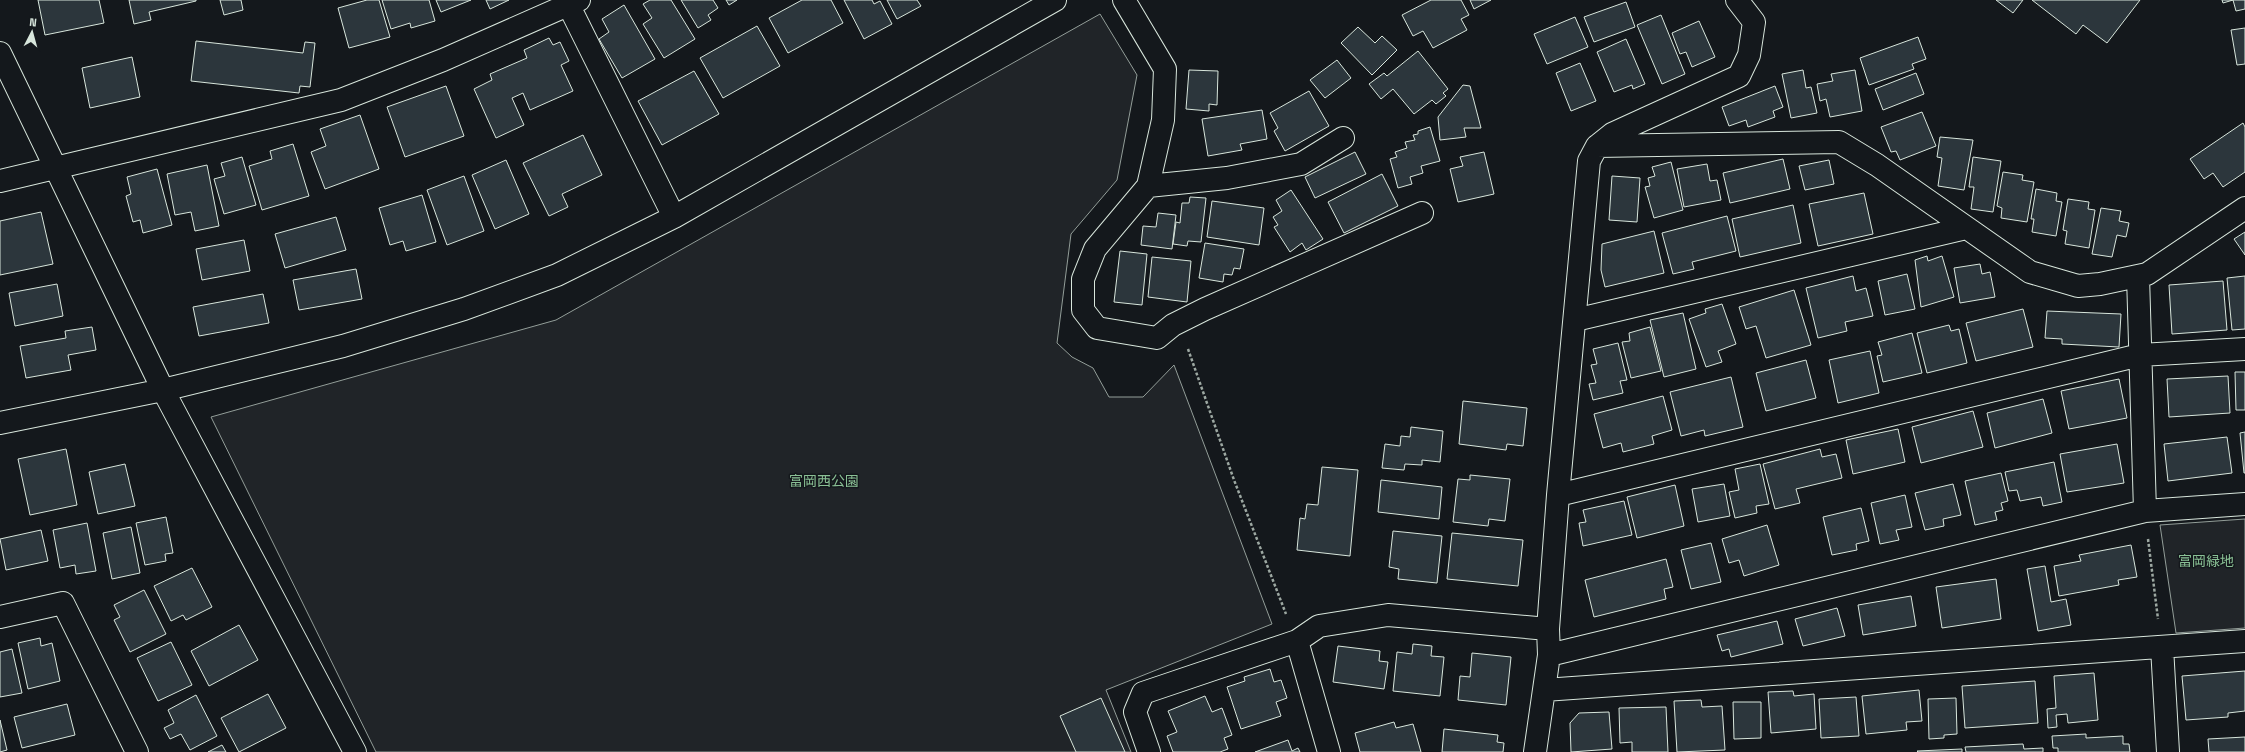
<svg xmlns="http://www.w3.org/2000/svg" width="2245" height="752" font-family="'Space Grotesk','Noto Sans JP',sans-serif">
	<style>
		.green { fill: #202428; stroke: #939e99 }
		.building { fill: #2c363c; stroke: #d8e6dc }
		.lines { fill: none; stroke-linecap: round; stroke-linejoin: round }
		.minor-casing { stroke: #d8e6dc; stroke-width: 24 }
		.path { stroke: #9da8a2; stroke-width: 2.5; stroke-dasharray: 3 2; stroke-linecap: butt }
		.minor { stroke: #14181c; stroke-width: 22 }
		.labels { text-anchor: middle; dominant-baseline: central; stroke-width: 3; stroke-linejoin: round; paint-order: stroke }
		.park-label { font-size: 14px; fill: #8ac095; stroke: #14181c }
	</style>
	<rect width="100%" height="100%" fill="#14181c"/>
	<!-- green -->
	<path class="green" d="M1100 14 1137 75 1117 180 1071 234 1057 343 1072 357 1093 368 1109 397H1143L1174 365 1272 624 1106 690 1131 752H376L211 417 556 320Z
		M2245 519V628L2176 633 2160 525Z"/>
	<!-- building -->
	<path class="building" d="M38 0H99L104 23 45 35Z
		M129 0H196V1L149 12 151 20 134 24Z
		M220 0H241L243 10 224 15Z
		M367 0H379L390 37 349 48 338 8Z
		M382 0H429L435 21 411 28 410 23 391 29Z
		M436 0H471L441 12Z
		M486 0H509L490 9Z
		M650 0H671L695 39 664 58 643 24 652 18 643 4Z
		M681 0H713L718 8 708 15 711 20 698 28Z
		M726 0H737L729 5Z
		M802 0H831L843 23 788 53 769 18Z
		M844 0H872L874 4 880 1 892 24 864 39Z
		M887 0H917L921 6 897 19Z
		M1431 0H1461L1469 15 1461 19 1467 30 1433 48 1423 31 1413 36 1402 15Z
		M1470 0H1491L1474 9Z
		M1996 0H2023L2013 13Z
		M2032 0H2140L2107 43 2083 25 2076 34Z
		M2222 0H2245V9L2236 11 2233 0 2223 3Z
		M1626 2 1635 27 1594 42 1584 17Z
		M624 5 655 59 622 78 599 39 609 32 602 19Z
		M1661 15 1685 74 1662 84 1637 25Z
		M1575 17 1588 47 1547 64 1534 34Z
		M1699 21 1715 57 1692 67 1686 52 1680 54 1672 33Z
		M757 26 780 66 723 98 700 58Z
		M1358 27 1375 43 1382 36 1397 50 1372 75 1341 43Z
		M2245 28V64L2237 65 2231 30Z
		M1918 37 1926 59 1912 64 1914 69 1869 85 1860 58Z
		M549 38 553 45 560 42 569 61 561 65 573 91 530 110 523 93 512 98 524 125 496 138 474 89 492 80 490 74 527 58 524 50Z
		M1626 39 1645 84 1633 89 1632 85 1614 92 1597 52Z
		M196 41 303 53 305 42 315 43 310 87 300 86 299 93 191 81Z
		M1418 51 1448 89 1443 93 1446 96 1436 104 1432 100 1414 114 1393 89 1381 99 1369 84 1384 73 1387 76Z
		M132 57 140 97 90 108 82 68Z
		M1337 60 1351 78 1325 98 1310 80Z
		M1580 63 1596 101 1571 111 1556 73Z
		M1189 70 1218 71 1217 105 1209 104V111L1186 109Z
		M1803 70 1806 88 1811 87 1817 113 1791 118 1782 74Z
		M1855 70 1862 111 1830 117 1826 99 1820 101 1817 84 1833 81 1831 74Z
		M694 71 719 114 662 145 638 101Z
		M1916 73 1924 94 1883 110 1875 89Z
		M1463 85 1470 86 1481 128H1464L1466 137 1440 140 1438 117Z
		M446 86 464 136 405 157 387 107Z
		M1775 86 1783 107 1773 111 1775 117 1748 127 1746 120 1729 126 1722 107Z
		M1309 91 1329 126 1285 151 1274 131 1278 128 1270 113Z
		M1262 110 1267 139 1240 144 1242 150 1208 156 1202 119Z
		M1922 112 1936 146 1900 160 1896 151 1891 152 1881 127Z
		M360 115 379 169 325 189 311 152 326 146 320 129Z
		M2243 123 2245 127V172L2223 187 2213 173 2204 179 2190 159Z
		M1430 127 1440 161 1421 166 1423 173 1410 177 1412 184 1398 188 1390 159 1397 157 1395 152 1407 148 1405 142 1415 140 1413 135 1418 134V131Z
		M583 135 602 175 562 194 568 207 549 216 523 163Z
		M1940 137 1973 140 1964 190 1938 186 1942 158 1937 157Z
		M293 144 309 196 262 210 249 166 272 159 270 151Z
		M1355 152 1366 174 1315 198 1305 177Z
		M1484 152 1494 194 1458 202 1450 169 1463 166 1460 157Z
		M242 157 256 205 224 214 214 179 225 176 221 163Z
		M1973 157 2001 161 1993 212 1971 209 1974 187H1969Z
		M1783 159 1790 189 1730 203 1723 173Z
		M506 160 529 214 495 229 472 175Z
		M1829 160 1834 184 1805 190 1799 166Z
		M1671 162 1683 210 1654 218 1645 187 1650 186 1648 178 1655 176 1652 167Z
		M1707 164 1710 181 1717 180 1721 200 1684 207 1677 169Z
		M207 165 219 226 195 231 191 212 175 215 167 174Z
		M157 169 172 225 143 233 140 220 133 222 126 196 131 194 127 177Z
		M2003 172 2023 175 2022 180 2034 182 2027 222 2001 218 2002 208 1997 206Z
		M1382 174 1398 206 1344 233 1328 202Z
		M464 176 484 231 447 245 427 190Z
		M1612 176 1640 178 1637 222 1609 220Z
		M2036 189 2057 193 2056 201 2062 202 2056 236 2032 232 2034 219H2031Z
		M1291 190 1323 239 1306 250 1302 243 1290 252 1274 227 1278 225 1273 217 1282 211 1276 200Z
		M1864 193 1873 234 1818 246 1809 204Z
		M422 195 436 242 406 251 403 241 390 245 379 208Z
		M1190 197 1206 198 1201 242 1188 241 1187 246 1173 244 1176 222 1180 223 1182 203H1189Z
		M2068 199 2089 202 2088 209 2095 210 2089 248 2065 244 2067 231 2063 230Z
		M1212 201 1264 208 1259 245 1207 237Z
		M1793 205 1801 243 1740 257 1732 219Z
		M2101 208 2121 211 2119 221 2129 223 2126 237 2117 235 2112 257 2092 254Z
		M41 212 53 264 0 275V221Z
		M1158 213 1176 215 1172 249 1141 245 1143 226 1156 227Z
		M1727 216 1736 251 1692 262 1694 269 1673 274 1662 233Z
		M336 217 346 250 285 268 275 234Z
		M1654 231 1664 273 1605 287 1601 270 1602 244Z
		M2245 232V255L2234 239Z
		M244 240 250 271 202 280 196 249Z
		M1205 243 1244 249 1240 269 1234 268 1232 275 1224 274 1223 282 1199 278Z
		M1120 251 1147 254 1142 305 1114 302Z
		M1927 256 1928 261 1942 256 1954 297 1921 307 1915 260Z
		M1152 257 1191 261 1187 302 1148 297Z
		M1980 264 1982 274 1990 272 1995 297 1960 303 1954 268Z
		M356 269 362 299 299 310 293 280Z
		M1907 274 1915 309 1885 315 1878 281Z
		M1853 276 1856 291 1866 288 1873 316 1845 322 1847 331 1818 338 1806 288Z
		M2245 276V329L2232 330 2227 278Z
		M2223 281 2227 330 2172 334 2169 285Z
		M57 284 63 316 15 326 9 293Z
		M1794 290 1811 345 1766 358 1756 326 1746 329 1739 307Z
		M263 294 269 323 199 336 193 307Z
		M1722 304 1736 344 1718 351 1722 362 1706 367 1689 319 1706 313 1705 309Z
		M2023 309 2033 347 1976 361 1966 323Z
		M2047 311 2121 314 2119 347 2062 344V339L2045 338Z
		M1683 313 1696 369 1664 377 1650 320Z
		M1949 325 1951 331 1959 329 1967 363 1927 373 1917 333Z
		M92 327 96 350 68 355 71 370 26 378 20 346 66 338 65 331Z
		M1650 327 1661 371 1631 378 1622 342 1630 341 1629 333Z
		M1912 333 1922 373 1883 382 1877 356 1882 355 1878 342Z
		M1618 343 1627 380 1620 381 1623 393 1593 400 1589 384 1596 383 1591 365 1597 364 1593 349Z
		M1870 351 1879 393 1838 403 1829 360Z
		M1806 360 1816 398 1766 411 1756 373Z
		M2235 372H2245V410H2236Z
		M2228 376 2230 413 2169 417 2167 379Z
		M1731 377 1743 427 1705 436 1704 430 1681 436 1670 392Z
		M2119 379 2127 418 2069 429 2061 391Z
		M1663 396 1672 430 1652 436 1654 444 1623 452 1621 443 1603 448 1594 414Z
		M2043 399 2052 433 1995 448 1987 413Z
		M1463 401 1527 408 1523 446 1507 444 1506 450 1459 444Z
		M1973 411 1983 447 1921 463 1912 427Z
		M1411 427 1443 431 1440 462 1422 460V465L1405 464 1404 470 1382 468 1385 444 1400 446 1401 436 1410 437Z
		M1898 429 1905 462 1853 474 1846 440Z
		M2245 432V473H2244L2240 433Z
		M2227 437 2232 473 2168 481 2164 444Z
		M2117 444 2124 483 2067 492 2060 454Z
		M66 449 77 505 30 515 18 459Z
		M1820 449 1822 457 1836 454 1842 478 1796 489 1800 503 1775 509 1763 464Z
		M2054 462 2062 502 2043 506 2041 497 2020 501 2017 490 2009 491 2005 472Z
		M125 464 135 506 98 514 89 472Z
		M1760 464 1769 504 1756 506 1757 513 1735 518 1729 492 1739 490 1735 469Z
		M1322 467 1358 470 1350 556 1297 550 1300 518 1305 519 1307 504 1318 505Z
		M2001 473 2008 501 2001 503 2003 510 1995 512 1997 520 1975 525 1965 481Z
		M1470 475 1510 479 1505 521 1489 519 1488 526 1453 522 1458 479 1470 480Z
		M1381 480 1442 487 1439 519 1378 512Z
		M1724 484 1730 516 1698 522 1692 489Z
		M1953 484 1961 515 1943 519 1944 526 1925 530 1915 493Z
		M1675 485 1684 526 1637 538 1627 497Z
		M1905 495 1912 527 1896 530 1899 540 1880 544 1871 503Z
		M1624 501 1632 535 1583 546 1579 523 1586 522 1583 510Z
		M1861 508 1869 541 1856 544 1857 550 1832 555 1823 517Z
		M166 517 173 553 165 554 166 561 145 565 136 523Z
		M87 523 96 571 76 574 75 565 60 568 53 530Z
		M1767 525 1779 565 1744 576 1739 560 1729 563 1722 539Z
		M131 527 140 573 112 579 103 533Z
		M41 530 48 561 6 570 0 539Z
		M1393 531 1442 536 1437 583 1398 579 1399 569 1389 567Z
		M1452 533 1523 540 1518 586 1447 579Z
		M1711 543 1721 582 1691 589 1681 550Z
		M2131 545 2137 577 2118 580 2119 585 2059 596 2054 566 2081 561 2079 555Z
		M1666 559 1673 587 1664 589 1666 599 1594 617 1585 580Z
		M2045 566 2051 602 2066 599 2071 625 2038 631 2027 569Z
		M192 568 212 607 186 620 183 615 171 621 154 586Z
		M1996 579 2001 619 1942 628 1936 587Z
		M144 590 166 634 130 652 114 620 120 617 114 605Z
		M1911 596 1916 626 1863 635 1858 605Z
		M1837 608 1845 636 1803 646 1795 619Z
		M1777 621 1783 644 1731 657 1729 649 1722 651 1717 635Z
		M239 625 258 660 209 686 191 651Z
		M40 638 41 646 52 643 60 681 28 689 18 643Z
		M171 642 192 685 158 701 137 658Z
		M1413 644 1432 646 1431 656 1444 657 1440 696 1393 691 1397 652 1412 654Z
		M1338 646 1380 651 1379 661 1388 662 1384 689 1333 682Z
		M12 649 22 693 0 697V652Z
		M1472 653 1511 657 1506 705 1458 700 1460 676 1470 677Z
		M1270 669 1274 682 1281 680 1287 698 1276 702 1281 716 1241 729 1227 687 1245 681 1244 677Z
		M2245 671V711L2228 713V717L2186 720 2182 676Z
		M2094 673 2098 720 2068 723 2067 714 2056 715 2057 727 2048 728 2047 709 2056 708 2054 676Z
		M2035 681 2038 723 1965 728 1962 686Z
		M1919 690 1922 721 1906 722 1907 730 1866 734 1862 696Z
		M1793 691 1794 696 1814 694 1816 729 1771 733 1768 692Z
		M268 694 286 728 239 752 221 718Z
		M196 695 217 736 190 750 181 734 170 739 164 728 174 723 168 710Z
		M1205 696 1212 712 1222 708 1232 735 1224 738 1228 749 1220 752H1173L1167 736 1177 732 1168 711Z
		M1856 697 1859 736 1821 738 1819 699Z
		M1101 698 1125 752H1076L1060 716Z
		M1956 698 1957 734 1944 735V738L1929 739 1928 699Z
		M1701 700 1702 707 1722 706 1725 750 1677 752 1674 701Z
		M1733 702H1761V738L1734 739Z
		M67 704 75 735 22 748 14 717Z
		M1666 707 1668 752H1632V742L1620 743 1619 708Z
		M1609 712 1612 749 1571 752 1570 723 1579 713Z
		M0 720 7 750 0 752Z
		M1394 722 1396 728 1413 724 1421 752H1360L1355 733Z
		M1444 729 1498 735 1497 742 1504 743 1503 752H1442Z
		M2086 734V738L2123 736V744H2129L2130 752H2058V748H2053L2052 736Z
		M2245 737V752H2209L2208 739Z
		M1288 740 1292 751 1298 748 1300 752H1255Z
		M2023 744 2024 749 2043 748V752H1966L1965 747Z
		M222 745 226 752H208Z
		M1962 749V752H1918L1917 751Z"/>
	<g class="lines">
		<!-- minor casing -->
		<g class="minor-casing">
			<path id="minor" d="M566 0 674 217
				M1124 0 1165 69 1163 120 1148 186 1095 249 1083 279V310L1097 328 1157 338 1173 325 1205 309 1422 213
				M0 53 163 390 355 752
				M1597 146 1839 142 1877 165 2030 272 2078 286 2100 284 2147 274 2245 208
				M0 181 341 100 443 60 579 0
				M1148 186 1227 178 1301 164 1343 138
				M2138 276 2145 511
				M1575 320 1966 228
				M0 423 163 390 343 346 464 309 557 275 674 217 1055 0
				M1558 495 2140 355 2245 349
				M0 617 63 603 137 752
				M1297 641 1329 752
				M2162 647 2168 752
				M1549 655 2145 511 2245 504
				M1544 690 2245 641
				M1149 752 1135 712 1143 693 1297 641 1319 626 1388 615 1548 629
				M1535 752 1549 655 1548 629 1558 495 1589 161 1597 146 1612 134 1739 76 1749 55 1754 22 1737 0"/>
		</g>
		<!-- path -->
		<path class="path" d="M1188 349 1234 480 1286 614
			M2148 539 2158 619"/>
		<!-- minor -->
		<use href="#minor" class="minor"/>
	</g>
	<g class="labels">
		<!-- park labels -->
		<g class="park-label">
			<text x="824" y="481">富岡西公園</text>
			<text x="2206" y="561">富岡緑地</text>
		</g>
	</g>
	<!-- north arrow -->
	<g transform="translate(32 32) rotate(6)" stroke="#14181c" stroke-width="3" paint-order="stroke">
	<path d="M0-3L7 15L0 10L-7 15Z" fill="#d8e6dc"/>
	<text y="-6" font-size="11" font-weight="bold" text-anchor="middle" fill="#d8e6dc">N</text>
	</g>
</svg>
